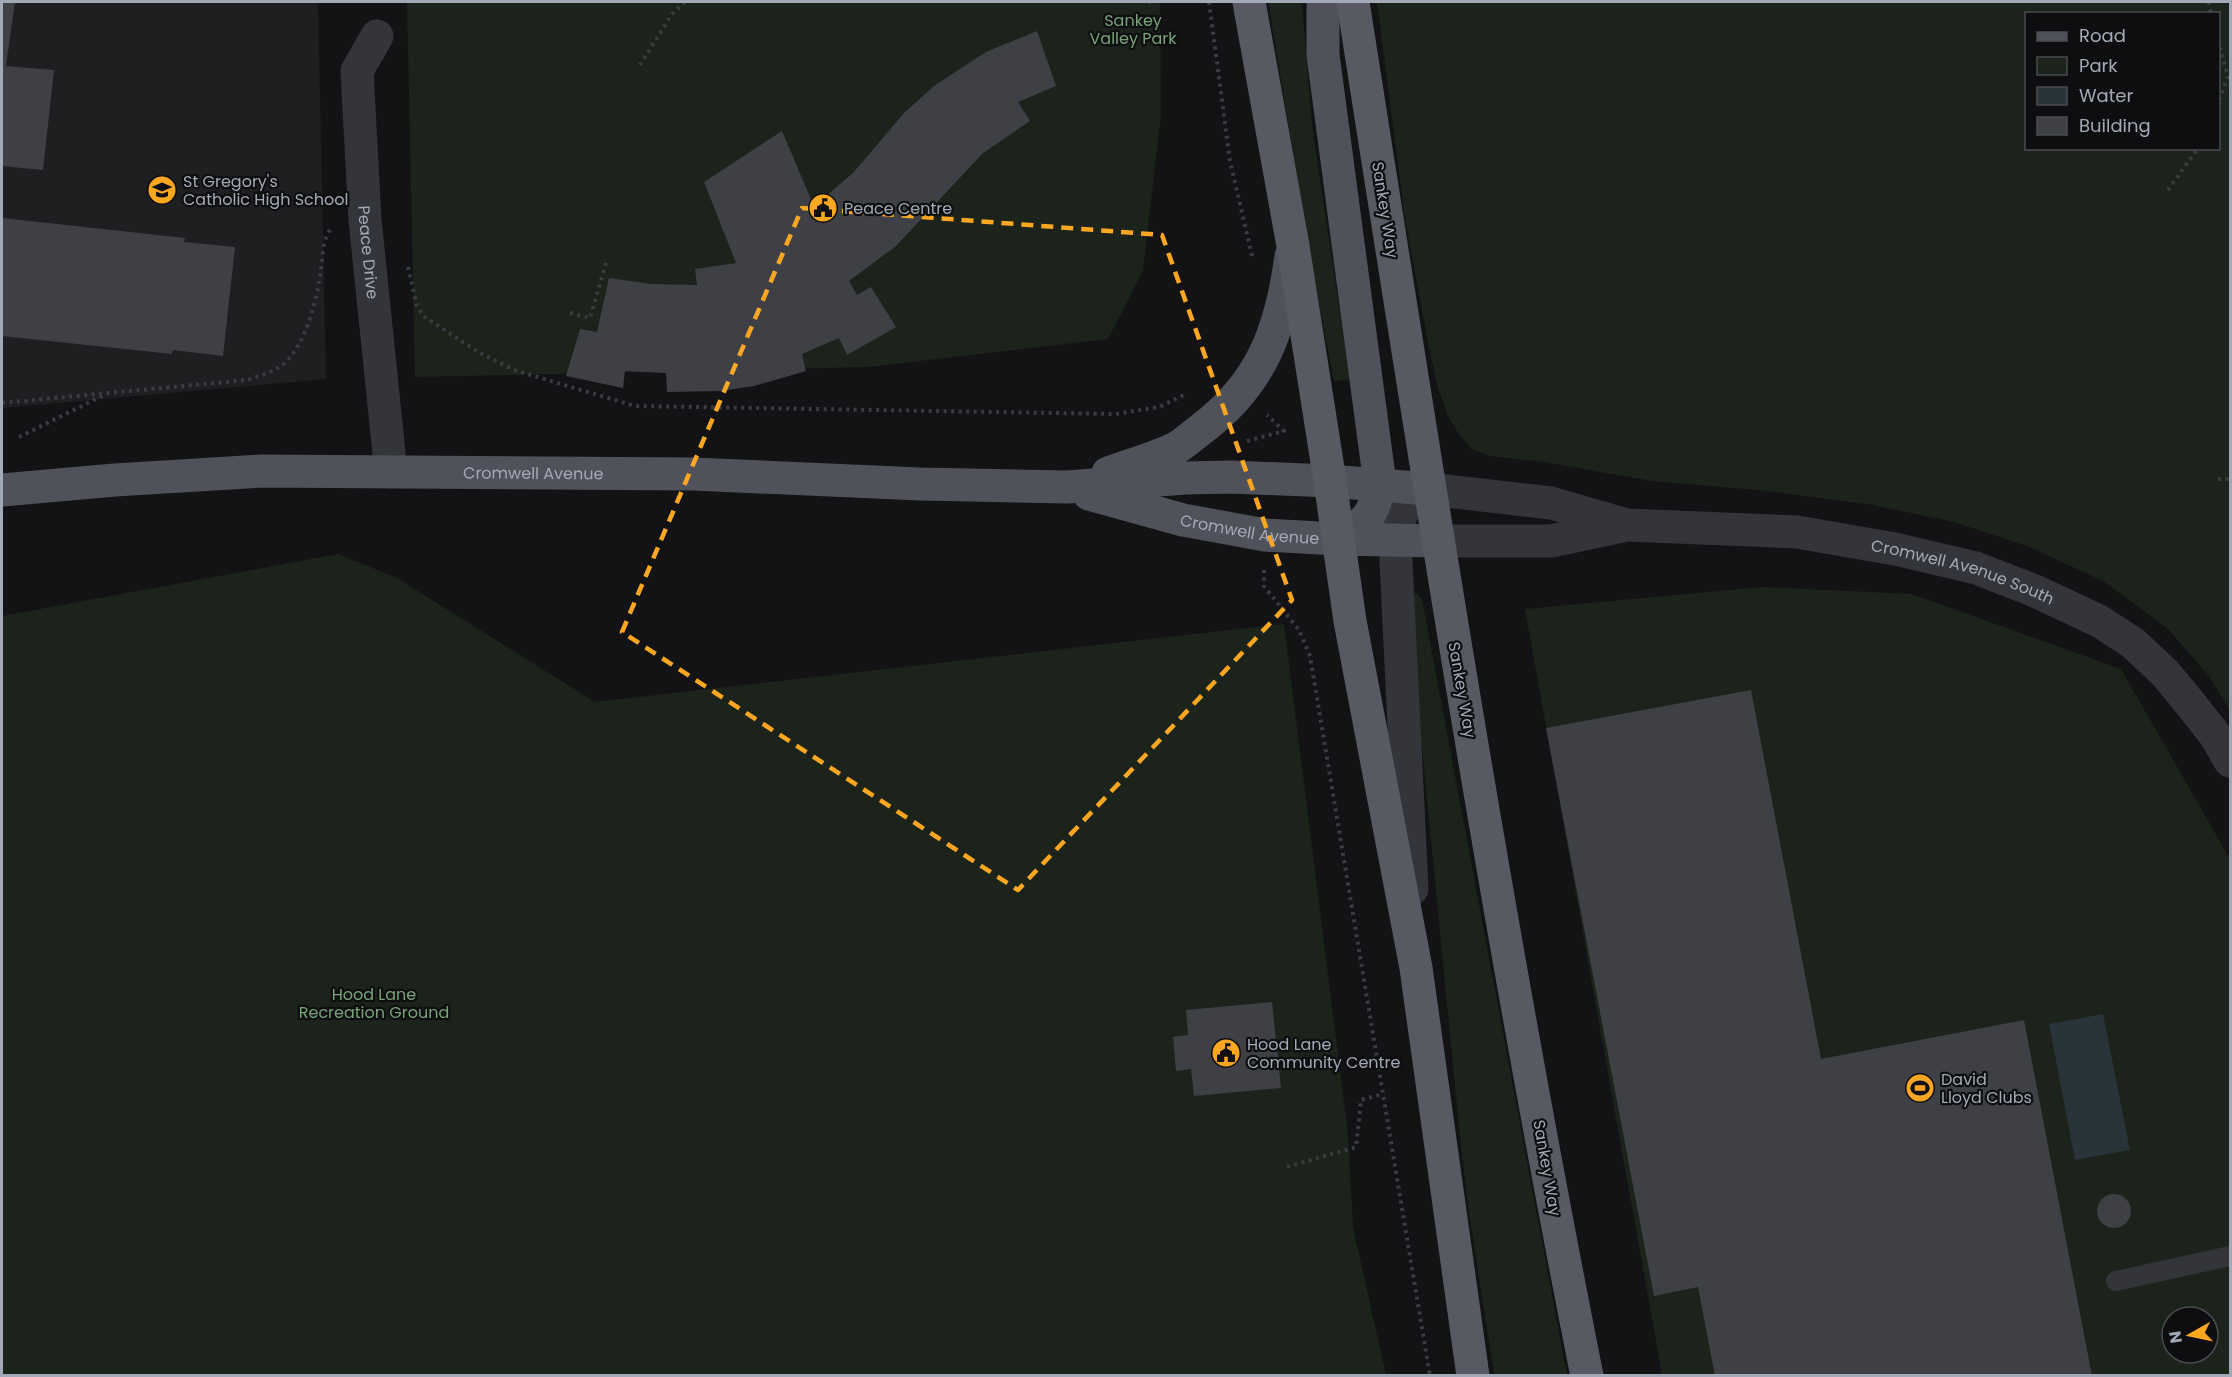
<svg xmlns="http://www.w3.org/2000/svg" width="2232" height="1377" font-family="Poppins,sans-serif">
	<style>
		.built { fill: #1f1f22 }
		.green { fill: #1b231b; fill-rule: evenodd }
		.water { fill: #28333a }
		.building { fill: #3f4045 }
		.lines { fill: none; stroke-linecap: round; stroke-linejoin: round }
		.path { stroke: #393c41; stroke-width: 4; stroke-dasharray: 3 4.5; stroke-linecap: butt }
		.service { stroke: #34353a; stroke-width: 20 }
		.minor { stroke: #34353a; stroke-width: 33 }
		.tertiary { stroke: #34353a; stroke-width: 33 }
		.primary { stroke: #4f525a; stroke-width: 33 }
		.trunk { stroke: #575a63; stroke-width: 33 }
		.marked { fill: none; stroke: #ffa721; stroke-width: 4.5; stroke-dasharray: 12 8; stroke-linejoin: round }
		.labels { text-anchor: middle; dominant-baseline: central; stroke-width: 4.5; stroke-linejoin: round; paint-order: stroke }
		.park-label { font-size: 16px; fill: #78a478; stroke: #0e0e10 }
		.poi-label { font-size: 16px; fill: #a3aab7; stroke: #0e0e10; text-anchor: start }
		.street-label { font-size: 16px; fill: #a3aab7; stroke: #0e0e10 }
	</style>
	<rect width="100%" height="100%" fill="#131315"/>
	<!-- built -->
	<path class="built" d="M2 2H318L326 379 2 408Z"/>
	<!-- green -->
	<path class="green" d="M407 2H1160L1161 114 1143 271 1108 339 868 367 415 377Z
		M1268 2H1302L1312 126 1350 379 1334 382 1315 283Z
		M1377 2H2230V711L2209 676 2168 629 2103 581 2027 546 1954 522 1873 505 1758 490 1652 481 1544 462 1489 456 1472 449 1460 436 1448 416 1438 388 1429 348 1405 219ZM2026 14H2218V148H2026Z
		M338 554 397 578 595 702 1284 624 1348 1134 1353 1227 1386 1375H2V616Z
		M1762 587 1912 594 2121 669 2230 859V1375H1662L1525 609ZM2172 1317H2208V1353H2172Z
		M1414 593 1418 594 1422 599 1567 1375H1494L1469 1213 1460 1137 1415 677 1410 594Z"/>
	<!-- water -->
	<path class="water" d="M2103 1014 2130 1150 2075 1160 2049 1024Z"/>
	<!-- building -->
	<path class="building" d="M2 2H15L6 66 54 70 43 170 2 166Z
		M1037 31 1056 86 1018 102 1030 121 983 153 896 246 849 281 857 295 871 287 896 327 847 355 839 338 802 354 806 371 754 386 721 391 667 392 666 373 625 371 623 388 566 376 580 329 597 332 609 278 651 284 697 285 695 269 736 263 704 182 782 131 813 204 826 196 853 173 904 113 934 86 986 52Z
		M2 218 185 238 184 242 235 247 223 356 173 350 172 354 2 336Z
		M1751 690 1821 1059 2024 1020 2092 1376H1715L1698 1287 1654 1296 1546 728Z
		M1272 1002 1281 1088 1194 1096 1191 1069 1176 1071 1173 1037 1188 1035 1186 1010Z
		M2097 1211a17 17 0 1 1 34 0a17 17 0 1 1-34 0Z"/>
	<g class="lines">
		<!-- path -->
		<path class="path" d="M1148 2H1153
			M1209 2 1230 161 1253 260
			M2209 2 2211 14
			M2218 40 2228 77 2218 103
			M640 65 672 14 685 2
			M2168 190 2198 148
			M408 267 417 307 425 317 478 352 514 370 635 406 1116 414 1159 407 1186 394
			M570 313 590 318 607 260
			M2 403 247 380C257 376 272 373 281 366 306 347 317 299 321 270 323 257 322 241 330 230
			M19 437 104 395
			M1247 441 1284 431 1267 415
			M2218 479H2230
			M1264 570V586L1299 630 1310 656 1430 1376
			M1287 1167 1356 1147 1361 1100 1382 1094"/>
		<!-- service -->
		<path class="service" d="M2116 1281 2230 1256"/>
		<!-- minor -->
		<path class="minor" id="s1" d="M377 36 357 71 365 220 391 472"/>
		<!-- tertiary -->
		<g class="tertiary">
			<path d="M1437 541H1551L1622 526"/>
			<path id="s2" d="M1412 889 1395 541C1397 516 1406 500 1429 489L1551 503 1627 525 1797 532 1895 549 1976 568 2035 591 2099 621 2133 643 2165 673 2189 702 2215 735 2230 761"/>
		</g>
		<!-- primary -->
		<g class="primary">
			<path d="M1323 2V55L1380 484C1373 518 1366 522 1337 539"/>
			<path d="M1108 473C1130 465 1153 459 1174 449 1183 445 1192 436 1200 430 1262 384 1281 330 1291 256"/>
			<path id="s3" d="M2 490 115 480 262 471 693 474 920 484 1067 487 1185 478 1231 477 1330 481 1429 489"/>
			<path id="s4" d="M1089 494 1183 520 1265 535 1337 539 1437 541"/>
		</g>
		<!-- trunk -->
		<path class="trunk" d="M1249 2 1293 246 1330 481 1350 621 1416 968 1473 1376
			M1353 2C1425 461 1496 920 1587 1376"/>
	</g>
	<!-- marked area -->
	<path class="marked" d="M802 208 1162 235 1292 600 1018 890 622 632Z"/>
	<!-- icons -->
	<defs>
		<g id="school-disc" transform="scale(1.5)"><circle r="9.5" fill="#ffa721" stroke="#0e0e10"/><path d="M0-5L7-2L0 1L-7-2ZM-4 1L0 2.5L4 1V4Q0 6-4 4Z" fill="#111"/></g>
		<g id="civic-disc" transform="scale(1.5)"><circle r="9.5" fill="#ffa721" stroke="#0e0e10"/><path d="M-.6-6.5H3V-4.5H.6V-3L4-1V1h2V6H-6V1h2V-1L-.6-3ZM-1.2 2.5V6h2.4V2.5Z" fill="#111"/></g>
		<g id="stadium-disc" transform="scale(1.5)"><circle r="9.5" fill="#ffa721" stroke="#0e0e10"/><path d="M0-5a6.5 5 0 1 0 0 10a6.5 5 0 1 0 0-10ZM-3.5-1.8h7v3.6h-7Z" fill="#111"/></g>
	</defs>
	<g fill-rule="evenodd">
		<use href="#school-disc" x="162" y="190"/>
		<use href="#civic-disc" x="823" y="208"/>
		<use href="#civic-disc" x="1226" y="1053"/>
		<use href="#stadium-disc" x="1920" y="1088"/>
	</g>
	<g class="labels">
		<!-- park labels -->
		<g class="park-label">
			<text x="1133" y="20">Sankey<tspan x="1133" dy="18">Valley Park</tspan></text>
			<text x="374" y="994">Hood Lane<tspan x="374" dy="18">Recreation Ground</tspan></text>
		</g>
		<!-- poi labels -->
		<g class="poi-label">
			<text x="183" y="181">St Gregory's<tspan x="183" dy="18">Catholic High School</tspan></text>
			<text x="844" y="208">Peace Centre</text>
			<text x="1247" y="1044">Hood Lane<tspan x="1247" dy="18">Community Centre</tspan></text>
			<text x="1941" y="1079">David<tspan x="1941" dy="18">Lloyd Clubs</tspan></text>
		</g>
		<!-- street labels -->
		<g class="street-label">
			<text transform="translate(1385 210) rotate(81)">Sankey Way</text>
			<text stroke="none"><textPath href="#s1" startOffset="222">Peace Drive</textPath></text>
			<text stroke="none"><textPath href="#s3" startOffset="532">Cromwell Avenue</textPath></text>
			<text stroke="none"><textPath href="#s4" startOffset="165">Cromwell Avenue</textPath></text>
			<text stroke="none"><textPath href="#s2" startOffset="957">Cromwell Avenue South</textPath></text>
			<text transform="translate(1462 690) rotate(80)">Sankey Way</text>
			<text transform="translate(1547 1168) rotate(80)">Sankey Way</text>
		</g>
	</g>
	<!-- border -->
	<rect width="2232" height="1377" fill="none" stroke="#a3aab7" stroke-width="6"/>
	<!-- legend -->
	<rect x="2025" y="12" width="195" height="138" fill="#0e0e10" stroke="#4a4c53" stroke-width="1.5"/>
	<rect x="2037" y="32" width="30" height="9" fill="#4f525a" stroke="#4a4c53" stroke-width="1.5"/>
	<text x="2079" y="42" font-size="18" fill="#a3aab7">Road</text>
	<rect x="2037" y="57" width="30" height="18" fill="#1b231b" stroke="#4a4c53" stroke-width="1.5"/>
	<text x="2079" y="72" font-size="18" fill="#a3aab7">Park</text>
	<rect x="2037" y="87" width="30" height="18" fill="#28333a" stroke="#4a4c53" stroke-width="1.5"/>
	<text x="2079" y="102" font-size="18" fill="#a3aab7">Water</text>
	<rect x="2037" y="117" width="30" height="18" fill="#3f4045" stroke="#4a4c53" stroke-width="1.5"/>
	<text x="2079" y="132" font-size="18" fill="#a3aab7">Building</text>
	<!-- north arrow -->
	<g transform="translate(2190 1335) rotate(261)"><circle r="28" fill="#0e0e10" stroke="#4a4c53" stroke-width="1.5"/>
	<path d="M0-4.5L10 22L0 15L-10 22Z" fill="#ffa721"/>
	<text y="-9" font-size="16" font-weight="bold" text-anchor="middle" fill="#a3aab7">N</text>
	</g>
</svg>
